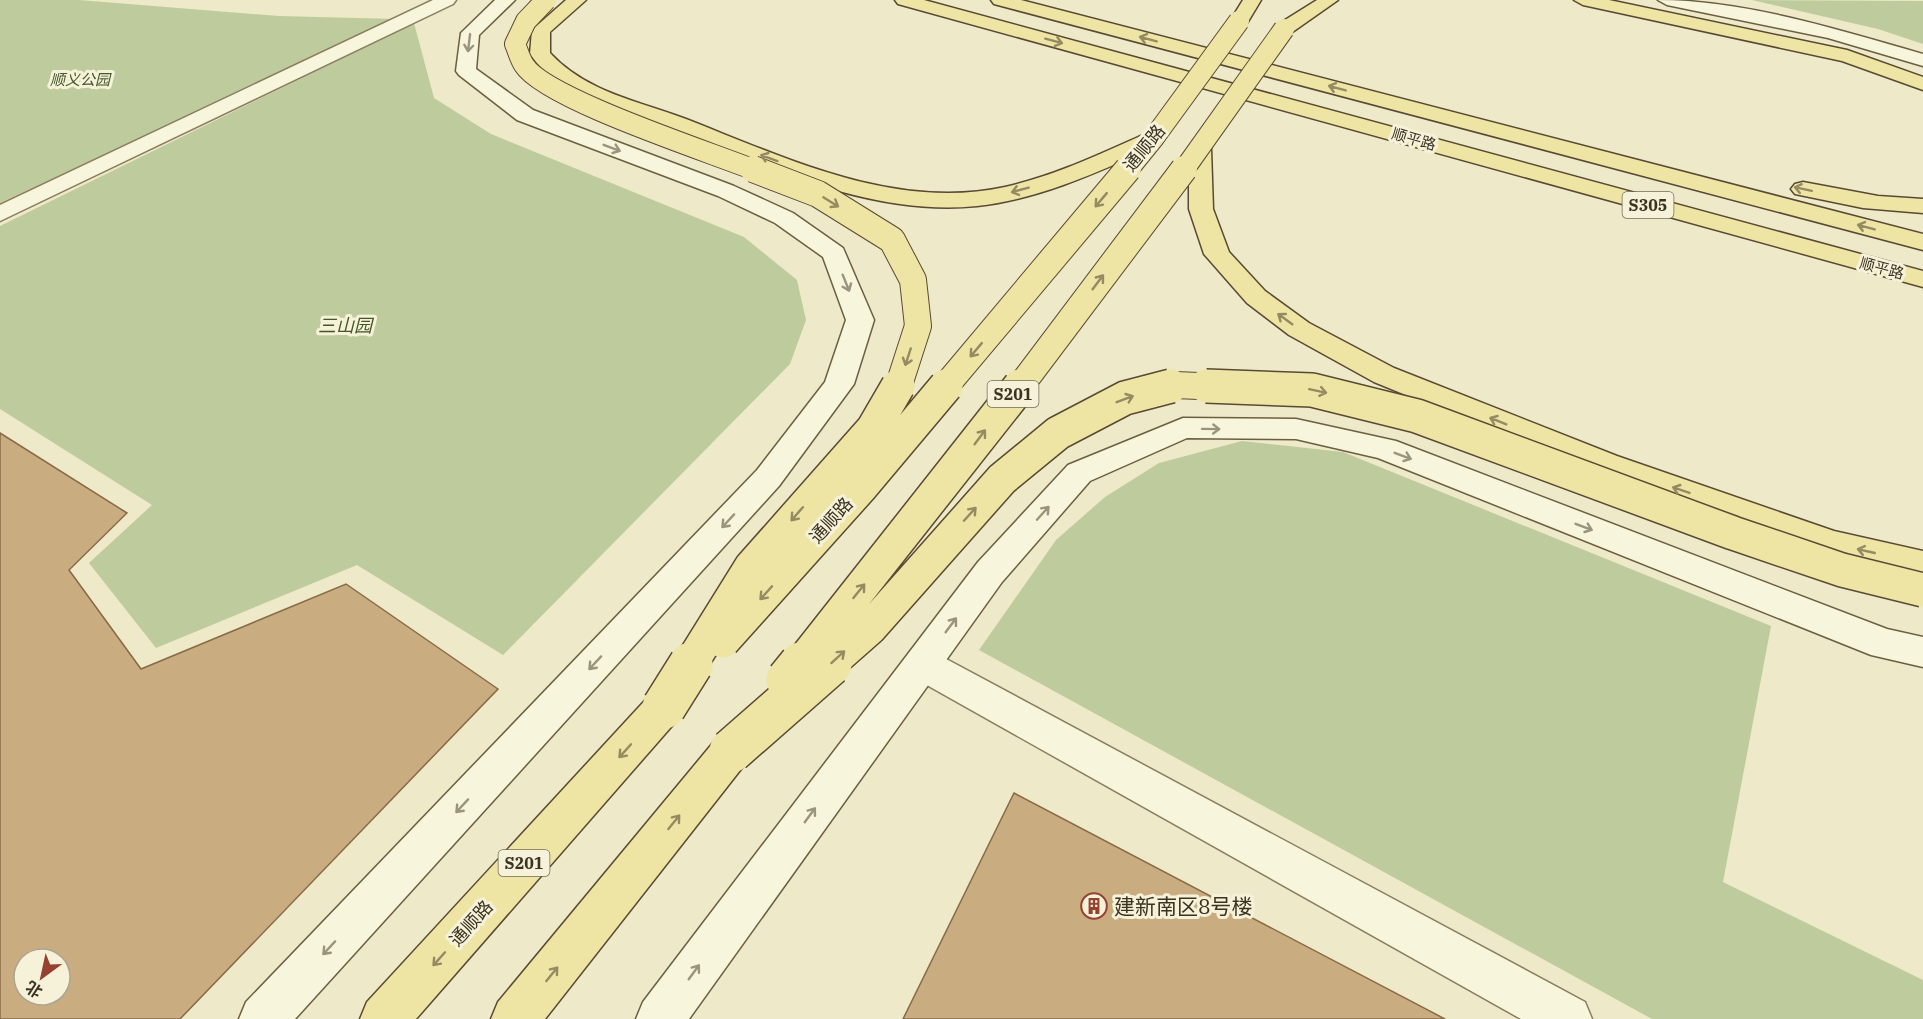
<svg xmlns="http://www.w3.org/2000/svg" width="1923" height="1019" font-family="'IBM Plex Serif','Noto Sans SC',serif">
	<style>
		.green { fill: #becc9d }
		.building { fill: #caac81; stroke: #886b45; stroke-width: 1.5; fill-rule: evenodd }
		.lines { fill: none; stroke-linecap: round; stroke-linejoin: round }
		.street-casing { stroke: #8a7d5e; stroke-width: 3 }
		.secondary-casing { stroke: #6c5e41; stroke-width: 3 }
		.primary-casing { stroke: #584a32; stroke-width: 3 }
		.street { fill: #f8f5dd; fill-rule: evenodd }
		.secondary { fill: #f8f5dd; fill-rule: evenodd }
		.primary { fill: #eee4a4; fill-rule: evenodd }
		.primary-bridge-far3-casing { stroke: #584a32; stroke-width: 22; stroke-linecap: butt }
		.primary-bridge-far2-casing { stroke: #584a32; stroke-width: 28; stroke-linecap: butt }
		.primary-bridge-far1-casing { stroke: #584a32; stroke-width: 36; stroke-linecap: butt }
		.primary-bridge-casing { stroke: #584a32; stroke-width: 46; stroke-linecap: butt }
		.primary-bridge-far3 { stroke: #eee4a4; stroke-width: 20 }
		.primary-bridge-far2 { stroke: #eee4a4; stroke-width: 26 }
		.primary-bridge-far1 { stroke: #eee4a4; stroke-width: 33 }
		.primary-bridge { stroke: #eee4a4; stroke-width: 43 }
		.oneway { stroke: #948b62 }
		.oneway2 { stroke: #9a947f }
		.labels { text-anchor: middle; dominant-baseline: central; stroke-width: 6; stroke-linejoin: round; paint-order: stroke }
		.far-park-label { font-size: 15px; font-style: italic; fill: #435728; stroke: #f5f2d9 }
		.far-street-label { font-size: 15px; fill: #3b3221; stroke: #f5f2d9 }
		.shield { fill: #f5f2d9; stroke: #736c58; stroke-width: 1.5 }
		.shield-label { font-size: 16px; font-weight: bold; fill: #3b3221 }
		.street-label { font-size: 18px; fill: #3b3221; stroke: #f5f2d9 }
		.park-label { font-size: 18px; font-style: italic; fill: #435728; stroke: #f5f2d9 }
		.near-poi-label { font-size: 21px; fill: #3b3221; stroke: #f5f2d9; text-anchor: start }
	</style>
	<rect width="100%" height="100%" fill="#eee9c9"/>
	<!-- green -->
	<path class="green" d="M0 0H79L279 16 397 19 0 203Z
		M1752 0 1923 1V44L1878 29Z
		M414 23 434 98 491 134 744 237 797 280 806 320 790 364 503 655 357 565 156 648 89 563 152 505 0 409V226Z
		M1242 441 1343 452 1771 626 1723 882 1923 980V1019H1652L979 650 1056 540 1105 497 1159 463Z"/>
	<!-- building -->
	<path class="building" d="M0 433 127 513 69 570 141 669 346 584 498 689 180 1019H0ZM24 959H60V995H24Z
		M1014 793 1445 1019H903Z"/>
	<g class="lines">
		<!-- street casing -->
		<g class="street-casing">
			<path id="street" d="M433 0H456L453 4 0 221V205Z
				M922 648 935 653 1585 1002 1592 1019H1521L909 675 903 664 909 653Z"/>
		</g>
		<!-- secondary casing -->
		<g class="secondary-casing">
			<path id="secondary" d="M495 0H515L479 35 476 69 533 110 734 186 793 213 843 248 874 320 854 384 779 486 295 1019H239L246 1002 757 470 825 382 846 320 823 257 775 223 718 196 517 120 459 75 456 71 461 33Z
				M1658 0C1744 0 1840 30 1923 54V66L1828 38 1667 5Z
				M1183 418 1296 419 1396 441 1887 629 1923 637V667L1871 655 1378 458 1296 439 1187 438 1090 481 1002 582 689 1019H636L643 1002 978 562 1068 465Z"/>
		</g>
		<!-- primary casing -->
		<g class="primary-casing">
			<path id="primary" d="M566 0H586L550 32V53C586 92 638 101 686 119 786 158 895 211 1005 187 1054 176 1100 154 1145 134H1161L1164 139 1161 144C1102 170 1042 199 977 206 869 217 764 165 667 127 619 108 562 100 530 54L532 30Z
				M895 0H924L1923 271V287L898 4Z
				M991 0H1021L1923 234V250L994 4Z
				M1243 0H1261L1246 25H1232L1230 21Z
				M1317 0H1338L1291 33H1277L1275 29 1277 25Z
				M1574 0H1609L1847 50 1923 77V90L1842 61 1583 5Z
				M1200 142 1208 144 1211 149 1213 209 1229 252 1265 291 1309 323 1394 368 1617 456 1834 531 1923 551V577L1819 552 1595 472 1374 382 1289 335 1247 303 1204 254 1189 209V149L1192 144Z
				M1803 182 1878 196 1923 199V213L1863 208 1795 194 1791 189 1795 184Z
				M664 690 678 695 683 707 678 719 416 1019H360L367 1002 650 695Z
				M731 733 745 738 751 751 745 764 545 1019H491L498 1002 717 738Z"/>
		</g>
		<!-- street -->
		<use href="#street" class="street"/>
		<!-- secondary -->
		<use href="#secondary" class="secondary"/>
		<!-- primary -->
		<use href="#primary" class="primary"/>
		<!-- primary-bridge-far3 casing -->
		<g class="primary-bridge-far3-casing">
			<path id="primary-bridge-far3" d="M546 0 526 21 515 44C518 51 520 59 524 65 545 99 713 153 757 171
				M1127 171 1153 139 1239 21
				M1183 171 1284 29"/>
		</g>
		<!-- primary-bridge-far2 casing -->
		<g class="primary-bridge-far2-casing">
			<path id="primary-bridge-far2" d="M753 169 818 194 892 240 913 280 918 326 898 388
				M944 388 1128 169
				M1019 388 1184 169
				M1165 388 1175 385 1247 388"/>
		</g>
		<!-- primary-bridge-far1 casing -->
		<g class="primary-bridge-far1-casing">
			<path id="primary-bridge-far1" d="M1206 386 1312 390 1417 416 1733 533 1842 570 1923 590
				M723 641 862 486 946 386
				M690 665 751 567 873 429 898 386
				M800 665 1020 386
				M828 665 870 628 1002 479 1058 433 1125 398 1171 386"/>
		</g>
		<!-- primary-bridge casing -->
		<g class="primary-bridge-casing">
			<path id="primary-bridge" d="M788 680 801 664
				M664 707 691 664
				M731 751 830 664"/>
		</g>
		<!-- primary-bridge-far3 -->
		<use href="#primary-bridge-far3" class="primary-bridge-far3"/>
		<!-- primary-bridge-far2 -->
		<use href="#primary-bridge-far2" class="primary-bridge-far2"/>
		<!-- primary-bridge-far1 -->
		<use href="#primary-bridge-far1" class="primary-bridge-far1"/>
		<!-- primary-bridge -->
		<use href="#primary-bridge" class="primary-bridge"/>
	</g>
	<!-- one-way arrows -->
	<defs><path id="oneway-shaft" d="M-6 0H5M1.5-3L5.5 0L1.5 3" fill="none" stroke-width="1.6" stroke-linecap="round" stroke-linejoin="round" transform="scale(1.5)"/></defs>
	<g class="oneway">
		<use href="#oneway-shaft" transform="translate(1148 39) rotate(-165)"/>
		<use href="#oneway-shaft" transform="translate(1054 41) rotate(15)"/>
		<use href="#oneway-shaft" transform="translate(1337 88) rotate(-165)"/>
		<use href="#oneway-shaft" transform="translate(769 158) rotate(-160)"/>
		<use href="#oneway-shaft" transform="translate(1803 189) rotate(-168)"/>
		<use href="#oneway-shaft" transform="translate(1020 190) rotate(165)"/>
		<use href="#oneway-shaft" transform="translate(1101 200) rotate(130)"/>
		<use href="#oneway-shaft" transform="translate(831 202) rotate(32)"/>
		<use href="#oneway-shaft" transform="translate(1866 227) rotate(-165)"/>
		<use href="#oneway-shaft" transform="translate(1098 282) rotate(-53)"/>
		<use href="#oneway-shaft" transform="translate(1285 319) rotate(-144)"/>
		<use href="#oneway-shaft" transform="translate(976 350) rotate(130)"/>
		<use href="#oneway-shaft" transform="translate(908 357) rotate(108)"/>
		<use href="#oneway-shaft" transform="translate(1318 391) rotate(12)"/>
		<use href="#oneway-shaft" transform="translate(1125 399) rotate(-21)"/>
		<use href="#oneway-shaft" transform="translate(1498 421) rotate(-158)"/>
		<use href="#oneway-shaft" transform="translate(980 437) rotate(-53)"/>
		<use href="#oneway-shaft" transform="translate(1681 490) rotate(-161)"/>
		<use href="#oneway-shaft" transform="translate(797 514) rotate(131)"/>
		<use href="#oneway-shaft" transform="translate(970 514) rotate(-48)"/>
		<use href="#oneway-shaft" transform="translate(1866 551) rotate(-167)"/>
		<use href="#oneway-shaft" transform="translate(859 591) rotate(-51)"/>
		<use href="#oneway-shaft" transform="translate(766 593) rotate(132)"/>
		<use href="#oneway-shaft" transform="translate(838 657) rotate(-42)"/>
		<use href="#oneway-shaft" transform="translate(625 751) rotate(132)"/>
		<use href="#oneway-shaft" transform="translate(674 822) rotate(-51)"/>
		<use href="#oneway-shaft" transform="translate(439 959) rotate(132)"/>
		<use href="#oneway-shaft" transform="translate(552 974) rotate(-51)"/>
	</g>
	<g class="oneway2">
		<use href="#oneway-shaft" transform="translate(469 43) rotate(97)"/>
		<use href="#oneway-shaft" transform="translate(612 148) rotate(21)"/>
		<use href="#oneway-shaft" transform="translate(846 283) rotate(68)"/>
		<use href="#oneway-shaft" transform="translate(1211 429) rotate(1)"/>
		<use href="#oneway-shaft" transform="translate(1403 456) rotate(21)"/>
		<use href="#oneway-shaft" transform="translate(1043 513) rotate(-48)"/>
		<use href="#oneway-shaft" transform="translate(728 521) rotate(133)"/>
		<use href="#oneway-shaft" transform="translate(1584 527) rotate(21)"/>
		<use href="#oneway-shaft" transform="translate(951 625) rotate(-53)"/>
		<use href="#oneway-shaft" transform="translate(595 663) rotate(133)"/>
		<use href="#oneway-shaft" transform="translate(462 806) rotate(133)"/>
		<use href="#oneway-shaft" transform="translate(810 815) rotate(-54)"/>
		<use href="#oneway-shaft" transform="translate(329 948) rotate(133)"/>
		<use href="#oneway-shaft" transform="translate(694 972) rotate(-54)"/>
	</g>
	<!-- icons -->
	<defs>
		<g id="building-ring" transform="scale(1.35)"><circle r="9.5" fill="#f5f2d9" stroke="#974130" stroke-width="1.5"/><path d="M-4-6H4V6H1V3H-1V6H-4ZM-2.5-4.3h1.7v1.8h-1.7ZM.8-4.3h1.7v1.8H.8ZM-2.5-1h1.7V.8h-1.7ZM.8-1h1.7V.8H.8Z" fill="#974130"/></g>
	</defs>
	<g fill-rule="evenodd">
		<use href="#building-ring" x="1094" y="906"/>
	</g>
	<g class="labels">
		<!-- far-park labels -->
		<g class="far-park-label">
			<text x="80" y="79">顺义公园</text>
		</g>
		<!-- far-street labels -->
		<g class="far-street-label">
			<text transform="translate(1414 139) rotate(16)">顺平路</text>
			<text transform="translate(1882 268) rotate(15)">顺平路</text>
		</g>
		<!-- shield labels -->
		<g class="shield">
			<rect x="1622.5" y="192" width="51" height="26" rx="4.5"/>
			<rect x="987.5" y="381" width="51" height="26" rx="4.5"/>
			<rect x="498.5" y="850" width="51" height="26" rx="4.5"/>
		</g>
		<g class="shield-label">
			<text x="1648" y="205">S305</text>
			<text x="1013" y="394">S201</text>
			<text x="524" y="863">S201</text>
		</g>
		<!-- street labels -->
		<g class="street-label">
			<text transform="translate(1144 148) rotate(-51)">通顺路</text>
			<text transform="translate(831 520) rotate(-48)">通顺路</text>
			<text transform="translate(471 923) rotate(-48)">通顺路</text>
		</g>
		<!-- park labels -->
		<g class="park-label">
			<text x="345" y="325">三山园</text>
		</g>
		<!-- near-poi labels -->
		<g class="near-poi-label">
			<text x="1114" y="906">建新南区8号楼</text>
		</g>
	</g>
	<!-- north arrow -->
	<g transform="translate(42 977) rotate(213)"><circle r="28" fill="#f5f2d9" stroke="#aba58f" stroke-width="1.5"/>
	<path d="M0-4.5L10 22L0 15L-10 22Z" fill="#974130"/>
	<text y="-9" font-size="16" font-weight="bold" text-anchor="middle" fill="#3b3221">北</text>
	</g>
</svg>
